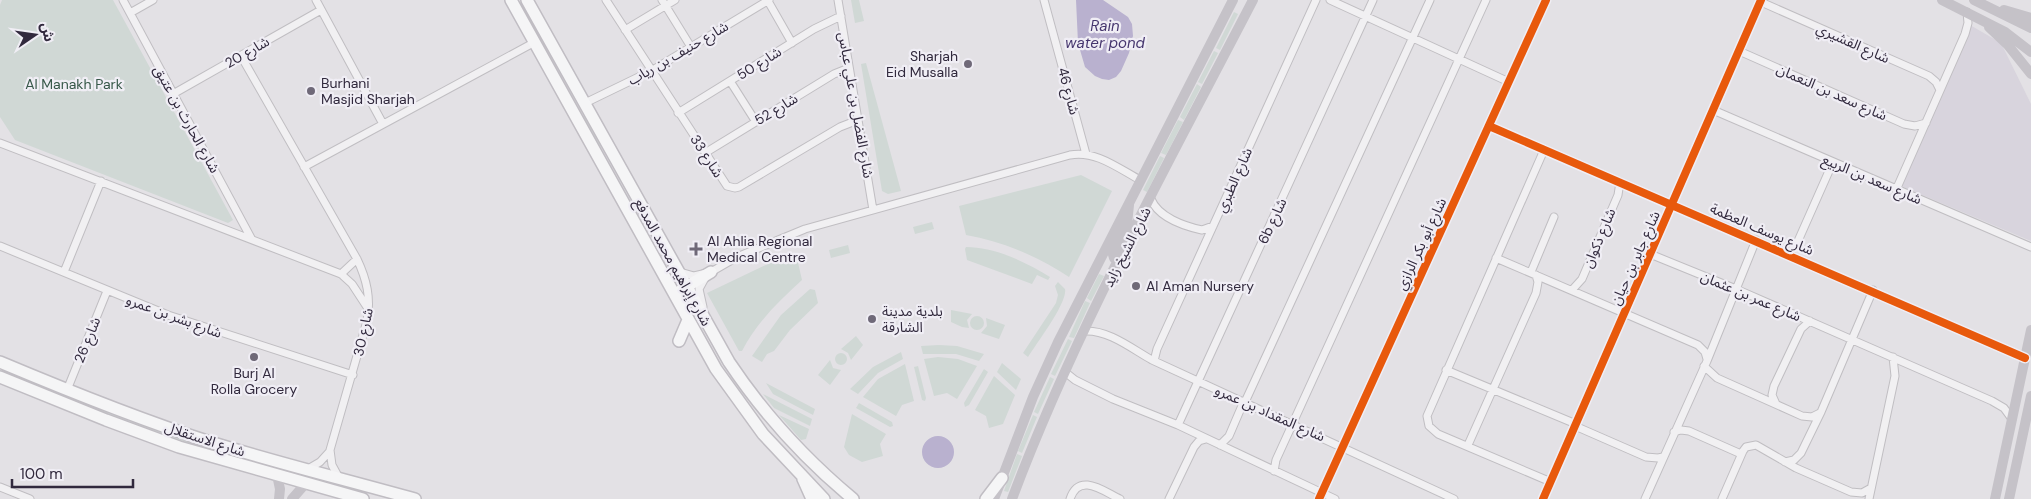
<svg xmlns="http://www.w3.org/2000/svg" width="2031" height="499" font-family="'DM Sans','Noto Sans Arabic',sans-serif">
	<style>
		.built { fill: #d8d4dd }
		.green { fill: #d0d8d5 }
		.water { fill: #b9b1cf }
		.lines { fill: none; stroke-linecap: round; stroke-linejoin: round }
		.street-casing { stroke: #c0bec2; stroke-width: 9 }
		.primary-casing { stroke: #c0bdc3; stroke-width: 14 }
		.street { stroke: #f1f0f2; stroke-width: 7 }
		.secondary { stroke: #c5c2c8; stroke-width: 10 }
		.primary { stroke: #f5f5f6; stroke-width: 11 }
		.cycleway-casing { stroke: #f0eef5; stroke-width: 11 }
		.cycleway { stroke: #e8590c; stroke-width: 8 }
		.poi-dot { fill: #6f6978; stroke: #f0eef5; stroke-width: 2 }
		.labels { text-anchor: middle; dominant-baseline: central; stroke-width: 4.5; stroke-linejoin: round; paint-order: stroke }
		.street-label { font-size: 14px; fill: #31293d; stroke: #f0eef5 }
		.poi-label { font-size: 14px; fill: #31293d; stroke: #f0eef5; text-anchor: start }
		.park-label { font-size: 14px; fill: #375849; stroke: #f0eef5 }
		.water-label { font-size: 15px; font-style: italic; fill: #46366e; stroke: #f0eef5 }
	</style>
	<rect width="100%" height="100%" fill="#e3e1e5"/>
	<!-- built -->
	<path class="built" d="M1970 25 2001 43 2031 104V241L1901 186Z"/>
	<!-- green -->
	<path class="green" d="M2 0H113L233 220 228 223 15 140 0 117V5Z
		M851 0H859L864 21 855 23Z
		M1234 12 1238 14 1220 50 1216 48Z
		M1214 51 1218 53 1202 84 1198 82Z
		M866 63 901 191 888 194 882 191 861 64Z
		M1197 84 1201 87 1184 120 1180 117Z
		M585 115 602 145 599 147 582 117Z
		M1178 120 1183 122 1166 155 1161 153Z
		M1160 156 1164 158 1147 192 1143 190Z
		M1081 175 1112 191 1069 277C1037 256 1004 242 966 235L959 206Z
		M932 222 934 229 915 234 913 227Z
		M848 245 850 253 831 258 829 250Z
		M966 247C995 247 1026 262 1050 277L1048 280 1037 275 1032 284 967 260 965 249Z
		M791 253 796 254 802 280C778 302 757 322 742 351H739L707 293Z
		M1099 274 1104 276 1091 301 1087 298Z
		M1058 282 1065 289C1068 302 1036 344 1028 357L1023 353 1056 303 1058 295 1055 286Z
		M810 289 815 290 818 303 790 330 774 351 767 354 762 362 752 356 781 315Z
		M1085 301 1090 303 1074 338 1069 337Z
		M951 310 972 314 967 320 969 328 962 327 951 322Z
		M970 323a7 7 0 1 1 14 0a7 7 0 1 1-14 0Z
		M986 318 1005 325 999 339 981 333 987 326Z
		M856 336 863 345 851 360 848 353 841 349Z
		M1068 339 1072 341 1055 376 1051 374Z
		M939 345 957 346 984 354 979 361 956 354H923L921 346Z
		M901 352 903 359 878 373 858 394 850 389 873 367Z
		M835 359a6 6 0 1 1 12 0a6 6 0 1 1-12 0Z
		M938 357 958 359 977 366 957 399 947 393 934 396 924 359Z
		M830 360 833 368 841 370 830 385 818 375Z
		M1002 363 1021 379 1016 390 997 372Z
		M905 364 914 401 902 405 896 416 863 397 878 379Z
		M918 366 926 398 925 401 922 400 914 367Z
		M984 369 988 372 969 405 965 407 964 403Z
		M994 376 1015 395 1003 424 989 428 986 416 975 410Z
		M1050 377 1054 379 1038 414 1034 412Z
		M766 383 815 409 813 415 773 394Z
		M763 394 812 419 810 426 774 408Z
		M859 403 892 422 893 426 890 427 856 408Z
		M94 405 129 419 127 424 92 410Z
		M852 414 886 434 880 444 883 456 862 462 849 455 844 447Z
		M779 415 809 429 806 439 801 440Z
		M1033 415 1037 417 1022 453 1018 451Z
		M131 420 166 432 165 437 130 425Z
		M169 433 205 445 203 449 167 438Z
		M1017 454 1022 456 1008 492 1004 491Z"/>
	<!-- water -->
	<path class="water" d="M1076 0H1103L1128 17 1132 24 1133 36 1129 53 1121 71 1116 77 1109 80 1102 79 1095 76 1085 67 1078 43Z
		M922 452a16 16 0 1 1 32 0a16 16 0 1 1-32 0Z"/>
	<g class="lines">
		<!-- street casing -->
		<g class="street-casing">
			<path id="street" d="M123 0 251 238
				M316 0 383 124
				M606 0 727 186 735 188 739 187 840 127 858 120
				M662 0 691 47
				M838 0 873 210
				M1044 0 1086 154
				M1330 0 1509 82
				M768 1 792 43
				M1761 2 1929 76 1936 82 1940 90
				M130 13 153 0
				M625 30 675 0
				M1739 51 1904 124 1915 126 1926 123
				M241 56 357 259C367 280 371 298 367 321L330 450 332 465 339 478
				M730 81 756 122
				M173 94 321 10
				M585 103 651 71 769 0
				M1713 110 2031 247
				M678 113 814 29 841 16
				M1489 126 2025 358
				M0 143 341 274 352 284 369 310
				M1544 150 1427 416 1429 426 1438 434 1551 482
				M705 153 834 74 849 68
				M304 167 535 42
				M1896 190 1965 34 1968 23 1967 12
				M1151 199C1158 217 1184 226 1202 230L1213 226
				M0 246 168 315 353 375
				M1650 254 1736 289 1992 401 2004 408 2012 419
				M1789 254 1798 241 1833 162
				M1496 258 1698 345 1705 352 1707 359
				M64 272 101 181
				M680 272 694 276 711 272 737 257 805 229 1070 155C1095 150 1118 168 1140 180
				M1531 272 1554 217
				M341 274 357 259
				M1572 290 1582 279 1618 195 1620 182
				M703 307 699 289 705 278
				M1085 331C1109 330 1132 349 1152 360L1454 499
				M1154 361 1157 349 1316 0
				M1704 366 1717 378 1802 416 1812 417 1820 413
				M1446 370 1576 424
				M1065 372 1075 380 1113 399 1178 425 1335 499
				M67 390 107 291
				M1245 402 1430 0
				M1776 404 1772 395 1774 386 1801 329 1810 321
				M1178 425 1373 0
				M1575 426 1646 457 1658 458 1663 457
				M1674 432 1681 430 1689 431 1741 454
				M1220 445 1229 436 1244 401
				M1468 445 1536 293 1538 282 1536 275
				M1785 462 1794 460 1801 453 1821 412 1873 290
				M308 469 320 462 330 451
				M1274 471 1276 460 1486 0
				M0 487 30 499
				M1070 499C1079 472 1103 491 1120 499
				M1169 499 1194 447 1199 441 1206 439
				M1319 499 1546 0
				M1543 499 1761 0
				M1645 499 1707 361 1756 240
				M1722 499 1743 451 1746 447 1756 445 1796 468 1851 492 1862 493 1871 488
				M1869 499 1895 376 1893 357"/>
		</g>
		<!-- primary casing -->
		<g class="primary-casing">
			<path id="primary" d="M511 0 716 369 763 434 824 499
				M527 0 729 362C763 413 805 459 853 499
				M681 290 711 272
				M679 341 688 320
				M0 362C69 391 138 419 210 442 278 463 347 480 415 499
				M0 377 106 420 179 447 363 499
				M803 479 812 499
				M986 499 1002 478"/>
		</g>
		<!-- street -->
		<use href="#street" class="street"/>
		<!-- secondary -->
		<path class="secondary" d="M1942 0 2005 32 2031 52
			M1974 0 2031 28
			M2004 10 2031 18
			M1989 27 2007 44 2031 74
			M1121 257 1114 258 1112 251 1127 224 1129 205
			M277 475 280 489 279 499
			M292 499 306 483
			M994 499 1033 397 1058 342 1233 0
			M1012 499C1076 328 1169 162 1253 0
			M1995 499 2031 330
			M2009 499 2031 396"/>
		<!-- primary -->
		<use href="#primary" class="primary"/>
		<!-- cycleway casing -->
		<g class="cycleway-casing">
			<path id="cycleway" d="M1489 126 2025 358
				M1319 499 1546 0
				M1543 499 1761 0"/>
		</g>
		<!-- cycleway -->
		<use href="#cycleway" class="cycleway"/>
	</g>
	<!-- markers -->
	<g class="poi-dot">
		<circle cx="968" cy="64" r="5"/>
		<circle cx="311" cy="91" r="5"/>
		<path d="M693.5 241.5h5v5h5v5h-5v5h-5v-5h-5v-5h5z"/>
		<circle cx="1136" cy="286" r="5"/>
		<circle cx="872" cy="319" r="5"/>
		<circle cx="254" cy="357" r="5"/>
	</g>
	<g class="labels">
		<!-- street labels -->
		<g class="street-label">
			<text transform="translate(1853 43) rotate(24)">شارع القشيري</text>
			<text transform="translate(247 52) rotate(-30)">شارع 20</text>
			<text transform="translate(678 53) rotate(-30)">شارع حنيف بن رياب</text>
			<text transform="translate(759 63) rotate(-32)">شارع 50</text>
			<text transform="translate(1069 91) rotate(75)">شارع 46</text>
			<text transform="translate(1832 92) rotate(24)">شارع سعد بن النعمان</text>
			<text transform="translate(856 105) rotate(80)">شارع الفضل بن علي عباس</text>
			<text transform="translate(776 109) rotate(-31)">شارع 52</text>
			<text transform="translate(187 119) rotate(61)">شارع الحارث بن عتيق</text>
			<text transform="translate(707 156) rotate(57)">شارع 33</text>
			<text transform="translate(1872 179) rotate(23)">شارع سعد بن الربيع</text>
			<text transform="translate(1234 180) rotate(-66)">شارع الطبري</text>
			<text transform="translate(1272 221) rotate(-65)">6b شارع</text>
			<text transform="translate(1762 229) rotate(23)">شارع يوسف العظمة</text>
			<text transform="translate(1599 238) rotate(-67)">شارع ذكوان</text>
			<text transform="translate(1421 244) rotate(-65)">شارع أبو بكر الرازي</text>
			<text transform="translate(1127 247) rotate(-63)">شارع الشيخ زايد</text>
			<text transform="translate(1635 258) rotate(-66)">شارع جابر بن حيان</text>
			<text transform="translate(673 262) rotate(61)">شارع إبراهيم محمد المدفع</text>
			<text transform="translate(1751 296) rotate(23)">شارع عمر بن عثمان</text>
			<text transform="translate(174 316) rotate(20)">شارع بشر بن عمرو</text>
			<text transform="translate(363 332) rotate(-78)">شارع 30</text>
			<text transform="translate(87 340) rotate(-68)">شارع 26</text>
			<text transform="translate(1270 413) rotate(24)">شارع المقداد بن عمرو</text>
			<text transform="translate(205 439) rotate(18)">شارع الاستقلال</text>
		</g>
		<!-- poi labels -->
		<g class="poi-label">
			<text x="958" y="56" text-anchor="end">Sharjah<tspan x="958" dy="16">Eid Musalla</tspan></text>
			<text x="321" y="83">Burhani<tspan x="321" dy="16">Masjid Sharjah</tspan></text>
			<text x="707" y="241">Al Ahlia Regional<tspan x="707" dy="16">Medical Centre</tspan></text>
			<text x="1146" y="286">Al Aman Nursery</text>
			<text x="882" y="311">بلدية مدينة<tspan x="882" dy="16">الشارقة</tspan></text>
			<text x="254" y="373" text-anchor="middle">Burj Al<tspan x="254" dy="16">Rolla Grocery</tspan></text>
		</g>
		<!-- park labels -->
		<g class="park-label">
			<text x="74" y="84">Al Manakh Park</text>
		</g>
		<!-- water labels -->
		<g class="water-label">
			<text x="1105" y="26">Rain<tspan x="1105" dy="17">water pond</tspan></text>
		</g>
	</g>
	<!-- north arrow -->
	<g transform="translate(35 35) rotate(77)" stroke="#f0eef5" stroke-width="4" paint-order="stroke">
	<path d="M0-4L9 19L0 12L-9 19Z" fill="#31293d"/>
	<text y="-8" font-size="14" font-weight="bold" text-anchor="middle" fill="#31293d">ش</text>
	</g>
	<!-- scale -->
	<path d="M12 479v8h121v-8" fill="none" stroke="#31293d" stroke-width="2.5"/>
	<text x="20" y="479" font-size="15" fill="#31293d" stroke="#f0eef5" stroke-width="4" paint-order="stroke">100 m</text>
</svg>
